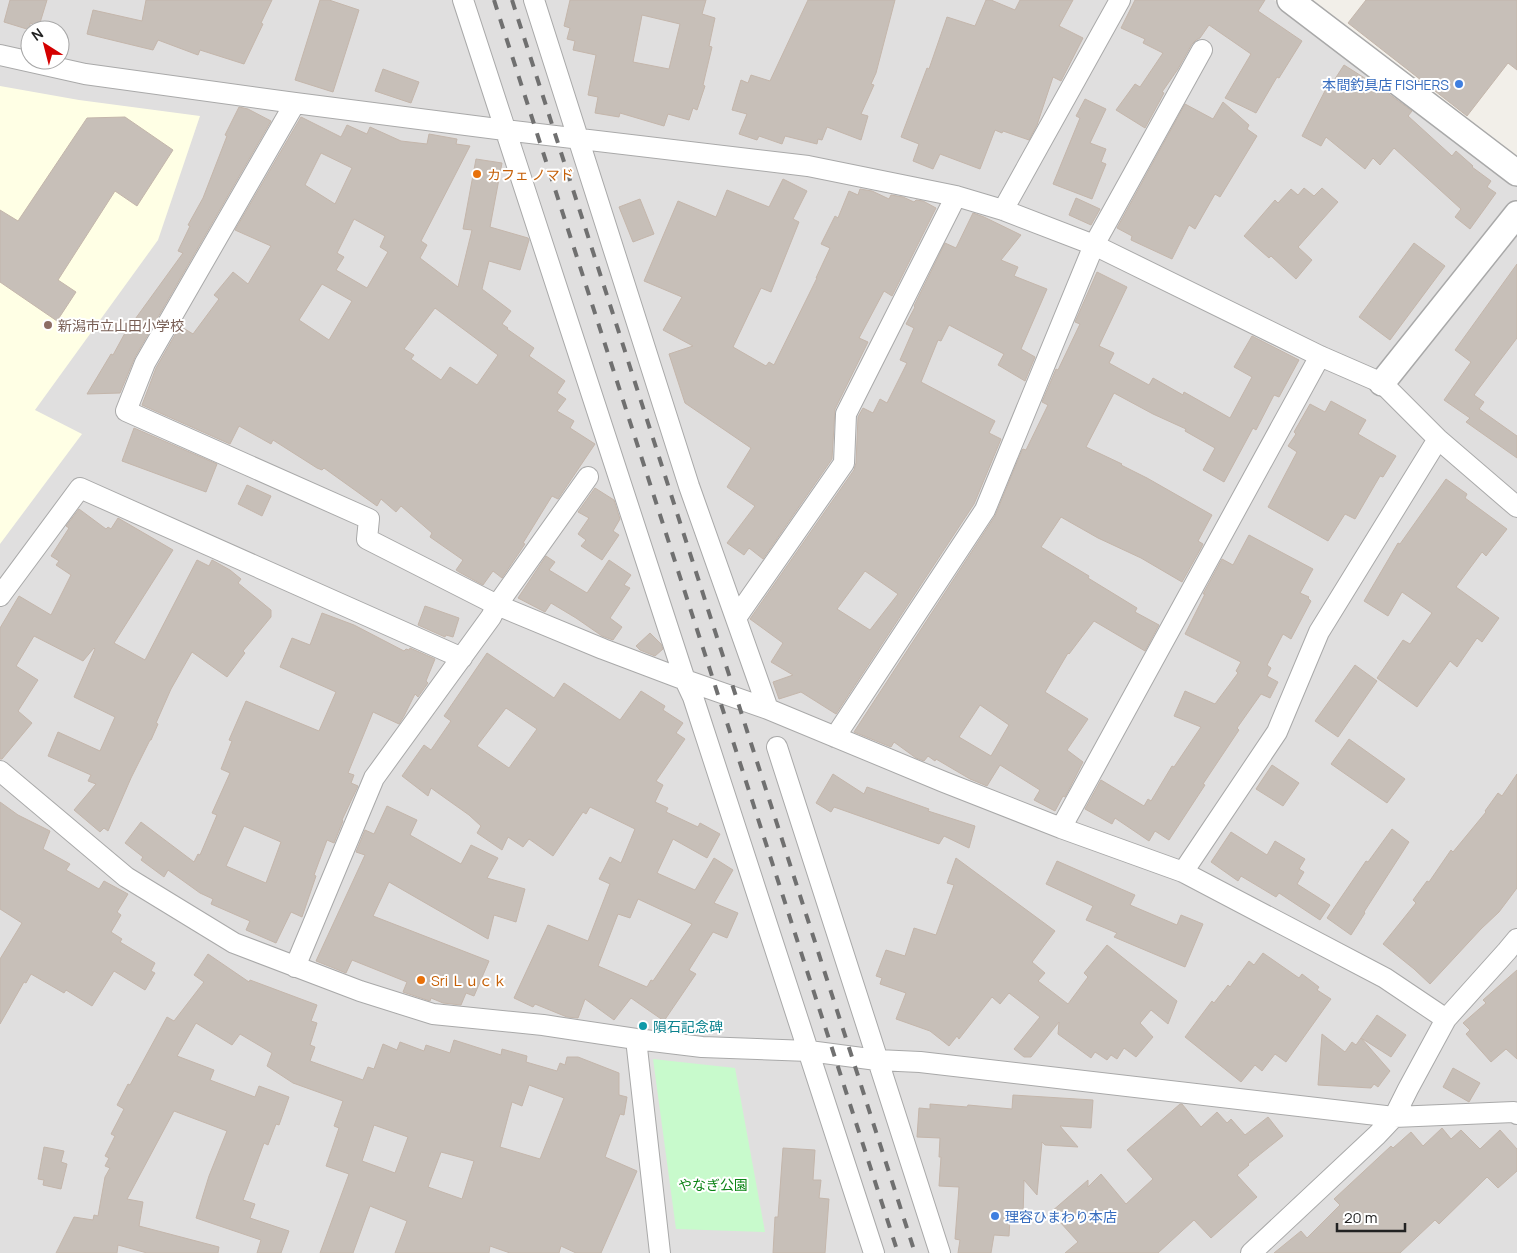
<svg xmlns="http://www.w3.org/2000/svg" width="1517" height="1253" font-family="Manrope,'Noto Sans JP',sans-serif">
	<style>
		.residential { fill: #e0dfdf; fill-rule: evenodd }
		.education { fill: #ffffe5 }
		.park { fill: #c8facc }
		.building { fill: #c7bfb8; stroke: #c4b6ab; fill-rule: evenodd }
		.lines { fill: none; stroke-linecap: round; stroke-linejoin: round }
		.minor-casing { stroke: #a9a9a9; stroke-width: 22 }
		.tertiary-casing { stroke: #a9a9a9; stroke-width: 28 }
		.minor { stroke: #fff; stroke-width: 20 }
		.tertiary { stroke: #fff; stroke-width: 25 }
		.rail { stroke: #707070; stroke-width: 4; stroke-dasharray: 10 10; stroke-linecap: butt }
		.shop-dot { fill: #3f7fe0; stroke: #fff; stroke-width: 2 }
		.food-dot { fill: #e8710a; stroke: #fff; stroke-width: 2 }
		.education-dot { fill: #8d6e63; stroke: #fff; stroke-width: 2 }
		.culture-dot { fill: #0f9aa8; stroke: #fff; stroke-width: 2 }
		.labels { text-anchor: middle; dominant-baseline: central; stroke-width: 4; stroke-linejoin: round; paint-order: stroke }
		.shop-label { font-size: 14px; fill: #366cbe; stroke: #fff; text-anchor: end }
		.food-label { font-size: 14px; fill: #c56008; stroke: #fff; text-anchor: start }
		.education-label { font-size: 14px; fill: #785e54; stroke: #fff; text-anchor: start }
		.culture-label { font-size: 14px; fill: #0d838f; stroke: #fff; text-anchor: start }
		.park-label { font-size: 14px; fill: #0c8416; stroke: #fff }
	</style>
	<rect width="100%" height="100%" fill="#f2efe9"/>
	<!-- residential -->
	<path class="residential" d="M0 0H1274L1517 185V1253H0ZM30 30H60V60H30Z"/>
	<!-- education -->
	<path class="education" d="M0 86 79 100 200 116 158 240 35 410 82 434 0 544Z"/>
	<!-- park -->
	<path class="park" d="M653 1059 735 1068 765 1232 676 1229Z"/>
	<!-- building -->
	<path class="building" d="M10 0H47L39 26 30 23V30L4 22Z
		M146 0H272L261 23 263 24 244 64 200 50 198 55 158 40 153 50 87 34 93 10 142 21Z
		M320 0H329L359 10 333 92 295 80Z
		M570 0H706L702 14 715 18 709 46 712 47 703 85 705 86 697 110 693 108 689 120 668 114 664 126 620 113 619 117 595 113 598 97 588 95 596 55 573 50 575 41 567 39 570 28 564 26ZM642 15 680 24 669 69 633 62Z
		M808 0H895L876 73 871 84 874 85 861 114 868 116 861 140 827 127 822 140 818 139 817 144 785 136 782 144 759 136 757 140 739 134 747 114 732 110 741 80 748 83 751 75 770 81Z
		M986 0H991L1015 10 1020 0H1073L1059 26 1083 38 1061 81 1053 77 1037 125 1029 140 1003 131 1002 133 995 130 980 169 940 154 933 169 913 161 919 144 901 137 927 68 929 69 947 17 975 26Z
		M1135 0H1265L1258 11 1302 41 1279 78 1277 77 1256 113 1225 98 1251 54 1209 25 1200 38 1196 40 1192 44 1178 69 1162 92 1164 93 1145 128 1116 110 1135 84 1140 87 1163 53 1143 43 1145 39 1121 28Z
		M1366 0H1517V70L1508 63 1467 116 1348 23Z
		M1344 65 1382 89 1412 111 1408 116 1452 156 1456 151 1473 166 1472 167 1491 181 1487 187 1496 193 1470 229 1455 217 1461 209 1394 148 1380 165 1373 158 1365 169 1326 137 1321 146 1302 136 1330 81 1333 82Z
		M383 69 419 82 411 103 375 91Z
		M1085 99 1106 109 1090 143 1106 149 1101 162 1106 164 1092 199 1053 184 1080 118 1076 116Z
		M1223 102 1249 125 1247 129 1257 136 1220 197 1215 194 1195 229 1189 225 1172 259 1131 240 1132 236 1117 228 1185 104 1213 119Z
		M239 107 248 109 271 121 135 357 120 393 87 394 111 354 113 355 131 322H133L183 253 178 251 190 226 188 225 203 198 227 136 225 135Z
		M125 117 173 150 137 206 115 191 58 280 76 292 57 321 0 282V210L18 221 87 118Z
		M301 117 341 137 347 125 367 134 370 127 401 141 427 144 429 134 457 139 456 144 470 146 421 241 427 245 420 258 458 287 472 230 463 229 476 159 502 163 490 227 528 238 529 240 520 270 489 261 482 289 511 311 502 324 508 328 507 329 534 348 529 356 565 381 557 393 566 399 557 411 574 421 570 428 595 444 558 499 552 496 523 543 525 544 502 578 493 571 483 585 459 572 456 570 463 560 430 537 432 533 401 506 396 512 381 499 377 506 324 468 322 470 317 468 273 440 271 444 239 426 230 444 142 405 156 368 180 326 193 334 219 299 214 295 233 272 248 284 271 246 235 230ZM321 153 352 168 335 204 305 185ZM354 219 385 236 380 247 388 252 367 288 336 270 344 257 337 253ZM322 284 352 301 329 340 299 320ZM435 308 498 355 477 385 450 367 441 380 411 359 414 355 404 349Z
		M783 179 807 191 793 219 799 222 771 292 761 288 733 347 766 366 769 362 774 365 817 278H816L830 248 821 244 835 216 838 218 849 191 858 195 860 189 872 191 889 199 891 195 903 197 914 202 916 200 923 201 936 208 892 296 884 291 859 338 868 342 835 409 832 459 763 559 749 548 744 555 727 543 755 506 727 487 751 448 685 403 669 354 693 346 663 330 682 297 644 281 678 201 716 217 727 190 769 207Z
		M1304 188 1314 196 1322 188 1338 202 1298 247 1312 260 1296 279 1271 256 1269 258 1244 236 1275 200 1278 203 1291 189 1298 195Z
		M1076 198 1100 209 1091 225 1069 215Z
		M640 199 654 234 633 242 619 207Z
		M973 213 984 217 1021 235 1001 260 1018 267 1014 276 1047 289 1021 349 1035 357 1025 381 998 365 1004 354 949 325 941 341 938 340 921 382 995 421 989 433 1001 439 974 504 836 714 801 692 779 699 773 682 793 675 771 662 783 643 750 619 854 470 856 463 858 417 863 408 873 413 880 399 887 403 907 363 900 360 914 328 906 324 915 307 914 306 945 243 956 248ZM865 571 898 594 870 630 837 609Z
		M1414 243 1445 266 1390 340 1359 317Z
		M1517 264V338L1474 395 1484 402 1479 409 1517 436V458L1466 422 1470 418 1444 400 1471 362 1455 350Z
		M1097 272 1127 287 1099 346 1114 353 1109 363 1149 385 1153 378 1183 395 1184 392 1230 418 1252 377 1234 367 1252 336 1299 360 1279 397 1274 395 1256 430 1253 428 1224 482 1203 470 1215 448 1185 431 1186 429 1153 414 1114 393 1086 447 1122 464 1121 465 1147 478 1212 515 1198 541 1203 544 1201 548 1182 582 1141 558 1098 538 1061 517 1041 547 1089 576 1088 578 1137 608 1135 612 1159 625 1145 651 1094 621 1069 654 1068 653 1045 692 1088 719 1067 750 1083 762 1065 797 1063 796 1055 811 1034 800 1040 790 1000 765 987 786 970 779 936 759 935 761 928 756 924 761 916 758 894 742 891 747 854 732 995 516 1022 450 1023 449 1026 450 1048 405 1042 402 1056 369 1058 370 1080 324 1075 322ZM980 705 1009 725 991 756 959 737Z
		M1331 401 1366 420 1358 434 1396 456 1383 477 1380 476 1355 519 1345 514 1328 541 1268 507 1297 452 1288 446 1296 434 1294 432 1310 404 1325 412Z
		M134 428 217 464 206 492 122 461Z
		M1446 479 1467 494 1465 498 1507 529 1486 556 1482 552 1456 587 1499 618 1482 642 1477 638 1457 667 1450 661 1417 707 1377 678 1403 640 1410 644 1432 613 1402 592 1388 616 1364 601 1398 543 1400 544Z
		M247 485 271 496 262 516 238 504Z
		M595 488 614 500 620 519 613 531 619 535 602 560 581 546 586 540 578 534 589 518 578 512Z
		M79 509 106 529 108 527 111 529 118 518 173 550 114 643 145 660 197 560 209 566 212 560 230 570 241 579 238 583 271 610V617L243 651 245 653 227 677 192 652 171 689 156 723 158 724 151 740H150L131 778 108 831 104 828 100 832 74 810 96 784 88 781 91 775 48 756 58 732 100 751 115 717 74 697 95 649 94 648 83 661 34 636 16 666 38 680 18 711 32 723 2 759H0V628L19 596 51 615 71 575 56 565 59 561 51 556 69 528 66 526Z
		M1249 535 1313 569 1300 593 1309 597 1308 598 1311 601 1291 639 1283 634 1267 665 1271 668 1267 676 1278 682 1270 698 1261 694 1237 728 1239 730 1203 784 1205 785 1169 840 1155 831 1149 841 1115 818 1112 824 1085 809 1101 780 1144 806 1148 799 1151 801 1172 766 1174 767 1201 727 1174 716 1185 691 1215 704 1238 673 1236 671 1241 662 1185 634 1205 594H1203L1222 559 1233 565Z
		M546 556 555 562 549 570 587 593 609 560 631 575 624 585 630 588 610 618 622 627 613 640 602 636 576 618 551 603 545 612 518 598Z
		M425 606 459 618 453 637 446 635 445 637 418 625Z
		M322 613 354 625 404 651 406 649 409 650 410 648 435 659 426 681 428 683 418 697 415 694 404 716 399 724 373 712 348 773 354 775 351 783 358 786 342 820 343 821 334 843 327 840 314 875 316 876 302 917 291 912 276 943 246 930 250 921 211 904 213 899 200 893 168 870 164 877 141 860 143 857 125 843 141 822 194 862 198 854 200 855 217 815 212 813 230 773 221 769 232 741 229 740 246 701 319 731 336 692 280 667 292 638 310 645ZM244 826 281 842 266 883 226 866Z
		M650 633 661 644 663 649 655 656 640 650 636 646Z
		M487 653 554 698 564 683 620 720 641 691 665 706 663 710 683 723 676 733 685 739 656 781 663 785 655 802 668 808 666 812 698 827 700 823 720 834 707 858 673 839 657 873 695 890 714 858 733 870 714 903 738 913 727 938 713 932 689 970 696 974 664 1021 631 998 614 1020 585 999 578 1018 567 1017 535 1004 533 1007 514 998 548 925 588 941 610 884 599 879 610 857 621 863 635 829 590 807 586 814 583 812 553 856 529 839 523 847 508 837 502 850 477 833 481 826 469 815 431 788 428 796 402 776 424 745 431 750 451 721 444 716ZM506 708 537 729 509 768 477 746ZM638 899 692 924 653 981 651 980 647 987 598 966 618 914 630 918Z
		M1355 665 1377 681 1338 737 1315 721Z
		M1349 739 1405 779 1387 803 1331 764Z
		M1272 765 1299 783 1283 806 1256 789Z
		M833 774 864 794 867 787 929 809 928 811 975 826 969 848 944 836 939 844 834 807 831 812 816 803Z
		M1517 774V888L1499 912 1481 929 1430 984 1414 969 1383 944 1416 903 1413 900 1427 881 1429 882 1451 850 1453 852 1486 812 1485 811 1498 793 1502 796Z
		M0 802 18 815 50 831 43 849 70 864 66 870 99 889 104 881 128 894 117 912 121 915 111 932 122 939 120 942 155 963 151 971 155 973 145 990 114 971 92 1006 66 990 64 993 31 974 26 983 24 982 0 1024V959L22 923 0 909Z
		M387 806 417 820 410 835 461 864 471 845 498 858 487 878 525 889 516 922 494 915 488 939 389 882 373 916 489 961 474 996 466 993 461 1005 443 1003 431 998 430 1001 403 992 407 982 352 960 346 973 316 961 365 855 356 852 365 830 374 834Z
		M1392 829 1409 842 1364 912 1365 913 1351 935 1327 918 1366 861 1368 862Z
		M1231 832 1267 855 1275 841 1305 859 1299 869 1304 872 1297 884 1330 905 1320 920 1279 893 1276 897 1241 876 1238 881 1211 862Z
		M956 858 1055 931 1032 962 1045 973 1038 981 1068 1004 1088 977 1084 973 1107 945 1177 1001 1168 1024 1151 1010 1140 1023 1153 1037 1136 1057 1124 1048 1117 1059 1111 1055 1107 1060 1095 1052 1091 1058 1058 1034 1059 1022 1031 1057H1024L1014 1049 1040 1017 1009 993 1000 1004 992 997 959 1039 957 1036 949 1046 930 1031 896 1019 906 993 880 984 882 978 876 976 886 950 905 956 914 928 936 935 954 885 947 883Z
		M1057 861 1135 895 1130 905 1177 925 1181 915 1203 924 1185 967 1114 937 1117 933 1086 920 1093 906 1046 884Z
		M1263 953 1299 978 1302 974 1319 987 1317 990 1331 999 1286 1062 1275 1054 1262 1071 1255 1065 1241 1082 1185 1037 1212 1001 1214 1003 1228 985 1230 987 1249 961 1254 965Z
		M208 954 249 982 250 980 317 1005 311 1021 317 1023 310 1045 315 1047 310 1061 363 1080 368 1067 374 1069 383 1044 397 1050 400 1042 424 1051 426 1045 450 1053 454 1040 501 1055 502 1049 527 1056 526 1062 557 1071 560 1063 565 1065 567 1057H578L619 1073V1095L627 1097 624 1115 620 1114 605 1157 637 1171 601 1253H576L561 1246 559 1253H510L490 1246 489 1253H395L407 1221 370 1206 353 1253H320L349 1174 326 1166 339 1128 334 1126 343 1101 293 1083 267 1066 272 1053 240 1034 232 1045 196 1023 177 1056 214 1070 210 1080 255 1097 259 1086 289 1097 279 1125 276 1124 268 1145 264 1143 243 1200 255 1204 250 1218 289 1231 281 1253H257L261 1240 196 1218 209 1176 227 1131 174 1111 127 1199 143 1202 139 1226 219 1247 218 1253H147L118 1245 117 1253H56L74 1217 93 1220 94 1215 98 1216 105 1177 110 1168 105 1166 109 1158 105 1156 115 1136 111 1134 124 1109 117 1105 128 1084 130 1085 167 1017 174 1021 204 982 194 975ZM529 1085 564 1098 540 1159 500 1147 512 1102 522 1106ZM374 1125 408 1137 395 1173 362 1161ZM441 1152 474 1161 462 1199 428 1187Z
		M1517 970V1059L1506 1049 1491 1062 1466 1034 1470 1030 1463 1023 1486 1003 1483 1000Z
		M1377 1015 1406 1035 1391 1057 1361 1038 1390 1071 1378 1087 1374 1084 1371 1088 1318 1085 1322 1034 1345 1052 1352 1042 1356 1045Z
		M1453 1068 1480 1083 1469 1102 1443 1087Z
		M1013 1095 1093 1100 1091 1128 1060 1126 1078 1147 1045 1145 1042 1142 1037 1195 1024 1180 1023 1218H1010L1009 1236 994 1235 991 1253H958L960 1240 955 1239 959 1187 939 1186 941 1157H939L940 1138 917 1137 919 1108 930 1109V1104L967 1107 968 1105 1012 1109Z
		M1180 1104H1182L1201 1127 1217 1112 1227 1123 1231 1119 1245 1135 1268 1117 1283 1136 1248 1164 1249 1165 1237 1175 1257 1197 1211 1238 1194 1220 1158 1253H1065L1078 1242 1051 1212 1088 1180V1187L1101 1174 1126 1204 1153 1179 1127 1150Z
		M1442 1128 1451 1139 1461 1130 1480 1149 1500 1130 1517 1149V1171L1498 1188 1487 1177 1439 1224 1435 1220 1400 1253H1274L1301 1231 1307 1238 1340 1205 1334 1199 1391 1146 1393 1148 1411 1132 1423 1146Z
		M44 1147 64 1151 61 1162 67 1164 61 1189 43 1185 44 1180 38 1179Z
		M783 1148 815 1150 813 1180H821L819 1198 829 1199 825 1253H773L775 1217H778Z"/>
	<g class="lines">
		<!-- minor casing -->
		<g class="minor-casing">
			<path id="minor" d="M463 0 685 680 693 697 874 1253
				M534 0 689 486 768 709
				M0 55 85 74 295 103 505 130 808 166 956 196 1003 210 1094 245 1320 356 1382 383 1438 439 1517 507
				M295 103 145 363 126 411 369 519 367 539 497 605 603 649 685 680 768 709 944 782 1061 828 1183 872 1385 978 1446 1019
				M1003 210 1120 0
				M0 596 80 488 462 658
				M736 618 844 463 846 414 956 196
				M835 737 985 510 1094 245 1202 50
				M777 747 940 1253
				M0 771 126 877 234 943 360 991 433 1014 543 1025 636 1039 702 1047 809 1051 877 1060 920 1062 1394 1117 1514 1112 1517 1114
				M1061 828 1320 356
				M1183 872 1277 732 1319 632 1438 439
				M295 967 374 778 491 617 497 605 588 477
				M636 1039 660 1253
				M1251 1253 1377 1135 1394 1117 1408 1089 1446 1019 1507 951 1517 939"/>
		</g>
		<!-- tertiary casing -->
		<g class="tertiary-casing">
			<path id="tertiary" d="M1290 0 1517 173
				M1382 383 1517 214"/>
		</g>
		<!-- minor -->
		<use href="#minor" class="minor"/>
		<!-- tertiary -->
		<use href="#tertiary" class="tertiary"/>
		<!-- rail -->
		<path class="rail" d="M494 0 898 1253
			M512 0 915 1253"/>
	</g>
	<!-- markers -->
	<g class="shop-dot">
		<circle cx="1459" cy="84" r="5"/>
		<circle cx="995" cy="1216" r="5"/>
	</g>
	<g class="food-dot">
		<circle cx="477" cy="174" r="5"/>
		<circle cx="421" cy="980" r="5"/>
	</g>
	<circle class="education-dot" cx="48" cy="325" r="5"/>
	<circle class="culture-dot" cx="643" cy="1026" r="5"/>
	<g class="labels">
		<!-- shop labels -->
		<g class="shop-label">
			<text x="1449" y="84">本間釣具店 FISHERS</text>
			<text x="1005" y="1216" text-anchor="start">理容ひまわり本店</text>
		</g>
		<!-- food labels -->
		<g class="food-label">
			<text x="487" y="174">カフェ ノマド</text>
			<text x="431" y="980">Sri Ｌｕｃｋ</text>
		</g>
		<!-- education labels -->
		<g class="education-label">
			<text x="58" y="325">新潟市立山田小学校</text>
		</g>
		<!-- culture labels -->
		<g class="culture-label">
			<text x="653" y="1026">隕石記念碑</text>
		</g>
		<!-- park labels -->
		<g class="park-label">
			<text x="713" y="1184">やなぎ公園</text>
		</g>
	</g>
	<!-- north arrow -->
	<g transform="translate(45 45) rotate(324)"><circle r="24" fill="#ffffff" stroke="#a7a7a7"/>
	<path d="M0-4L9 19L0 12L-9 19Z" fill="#d40000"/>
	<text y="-8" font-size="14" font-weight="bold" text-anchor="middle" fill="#222222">N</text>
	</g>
	<!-- scale -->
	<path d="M1337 1223v8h68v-8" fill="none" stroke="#222222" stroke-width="2.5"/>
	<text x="1344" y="1223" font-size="15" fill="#222222" stroke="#ffffff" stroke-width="4" paint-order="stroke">20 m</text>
</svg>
